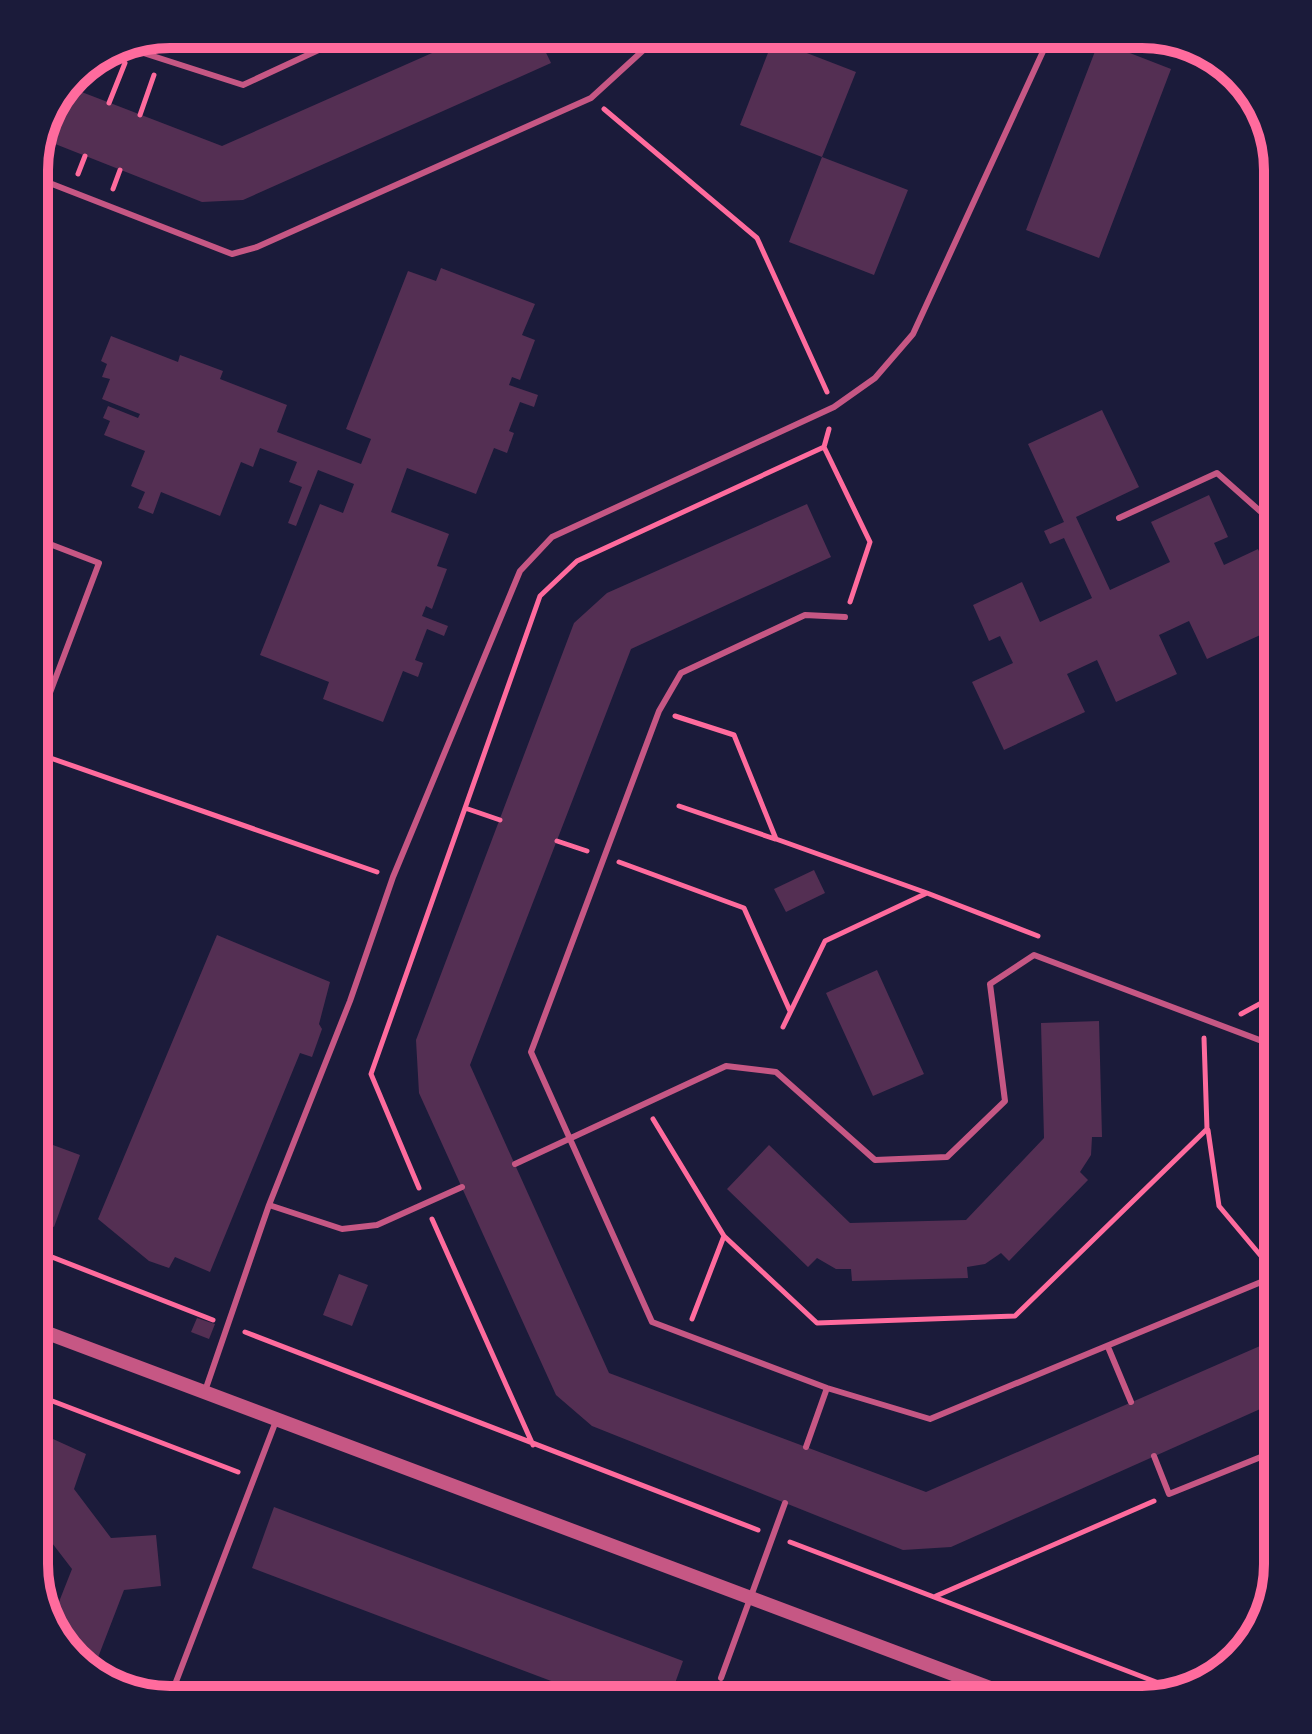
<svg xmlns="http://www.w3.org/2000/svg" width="1312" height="1734" font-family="Overpass,sans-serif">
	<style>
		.building { fill: #542f53 }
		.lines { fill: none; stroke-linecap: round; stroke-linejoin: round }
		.path { stroke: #ff6b9d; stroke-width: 5 }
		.service { stroke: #c65784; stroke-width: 6 }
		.tertiary { stroke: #c65784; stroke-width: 14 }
		.rim { fill: none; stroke: #ff6b9d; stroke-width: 10 }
	</style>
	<rect width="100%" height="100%" fill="#1b1b3a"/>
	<!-- building -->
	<path class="building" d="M475 34H537L551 63 243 200 202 202 40 138 48 109 66 86 222 146Z
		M773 40 856 72 822 157 740 125Z
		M1099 41 1171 69 1099 258 1026 230Z
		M822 157 908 190 874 275 789 242Z
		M441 268 535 304 522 335 535 340 520 380 512 377 509 385 538 395 534 407 520 402 509 431 514 433 507 453 494 448 476 494 407 468 391 512 449 534 437 566 447 569 432 609 426 606 422 616 448 626 444 636 427 629 415 660 423 663 418 677 403 671 383 722 323 699 329 682 260 655 320 504 343 513 354 484 318 470 296 526 288 523 302 487 289 482 297 462 260 448 253 467 241 462 220 516 161 492 153 514 138 508 145 492 131 486 145 451 104 435 110 421 103 418 108 406 138 418 140 414 102 399 110 379 102 377 107 364 101 361 111 336 178 362 180 355 223 371 220 379 287 405 277 432 361 464 371 439 346 429 408 271 436 281Z
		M1102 410 1139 487 1076 517 1110 590 1170 562 1151 522 1209 495 1228 537 1214 543 1224 565 1258 549 1278 592V627L1207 659 1189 621 1159 635 1177 674 1116 702 1097 660 1067 674 1085 712 1004 750 972 682 1013 663 1000 636 989 641 973 605 1022 582 1040 622 1092 598 1064 538 1050 544 1044 531 1064 522 1028 444Z
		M807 504 831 557 631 649 470 1065 609 1373 926 1492 1278 1338V1401L951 1547 903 1550 592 1426 556 1395 419 1093 416 1040 574 623 607 593Z
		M814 870 825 893 786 912 774 889Z
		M217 935 330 982 319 1024 322 1029 312 1057 300 1053 210 1272 175 1257 169 1268 149 1261 98 1219Z
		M877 970 924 1074 873 1096 826 993Z
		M1099 1021 1102 1137H1092L1091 1155 1080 1172 1088 1180 1009 1261 1001 1253 985 1264 967 1267 968 1278 852 1281 851 1269H836L817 1258 808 1267 727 1189 769 1145 850 1223 966 1220 1044 1138 1041 1023Z
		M34 1138 80 1155 54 1227 34 1220Z
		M339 1274 368 1285 352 1326 323 1315Z
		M197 1318 215 1324 209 1339 191 1332Z
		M42 1434 86 1454 74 1489 111 1538 156 1535 161 1586 124 1590 92 1673 57 1639 51 1622 72 1569 39 1526H34V1452Z
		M274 1507 683 1661 669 1700H590L591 1696 252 1568Z"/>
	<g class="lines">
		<!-- path -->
		<path class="path" d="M109 103 125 63
			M604 109 757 238 827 392
			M140 115 154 75
			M78 174 85 156
			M113 189 120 170
			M824 447 829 429
			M675 716 734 735 776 839 927 893
			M39 754 377 872
			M679 806 775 839
			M465 808 500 820
			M557 841 587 851
			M619 862 744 908 790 1011
			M1241 1014 1278 994
			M783 1027 825 941 927 893 1038 936
			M653 1119 724 1236 817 1323 1015 1316 1207 1129 1204 1038
			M1208 1130 1219 1206 1266 1262
			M419 1188 371 1074 540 596 577 561 824 447 870 542 850 602
			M432 1219 533 1445
			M34 1250 213 1320
			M692 1319 724 1236
			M245 1332 758 1530
			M34 1394 238 1472
			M790 1542 1177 1690
			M936 1596 1154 1501"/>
		<!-- service -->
		<path class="service" d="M131 49 243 85 353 34
			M34 177 232 254 257 247 591 98 661 34
			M1119 518 1217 473 1278 527
			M845 617 805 615 681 673 659 711 531 1052 652 1322 827 1388 930 1419 1278 1275
			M34 735 99 563 34 538
			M515 1164 726 1066 776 1072 875 1160 947 1157 1005 1101 990 984 1034 955 1278 1047
			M269 1205 342 1229 377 1225 462 1187
			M1108 1347 1131 1402
			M205 1391 269 1205 350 1001 393 877 520 571 552 537 834 407 875 378 913 334 1051 34
			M806 1447 827 1388
			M1154 1456 1169 1494 1278 1450
			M721 1678 785 1503
			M169 1700 276 1421"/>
		<!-- tertiary -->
		<path class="tertiary" d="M34 1328 1022 1700"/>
	</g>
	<!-- crop -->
	<path d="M0 0H1312V1734H0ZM170 48H1142A122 122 0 0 1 1264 170V1564A122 122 0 0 1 1142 1686H170A122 122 0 0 1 48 1564V170A122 122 0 0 1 170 48Z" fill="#1b1b3a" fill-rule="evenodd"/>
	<path class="rim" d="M170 48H1142A122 122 0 0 1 1264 170V1564A122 122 0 0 1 1142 1686H170A122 122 0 0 1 48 1564V170A122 122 0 0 1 170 48Z"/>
</svg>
